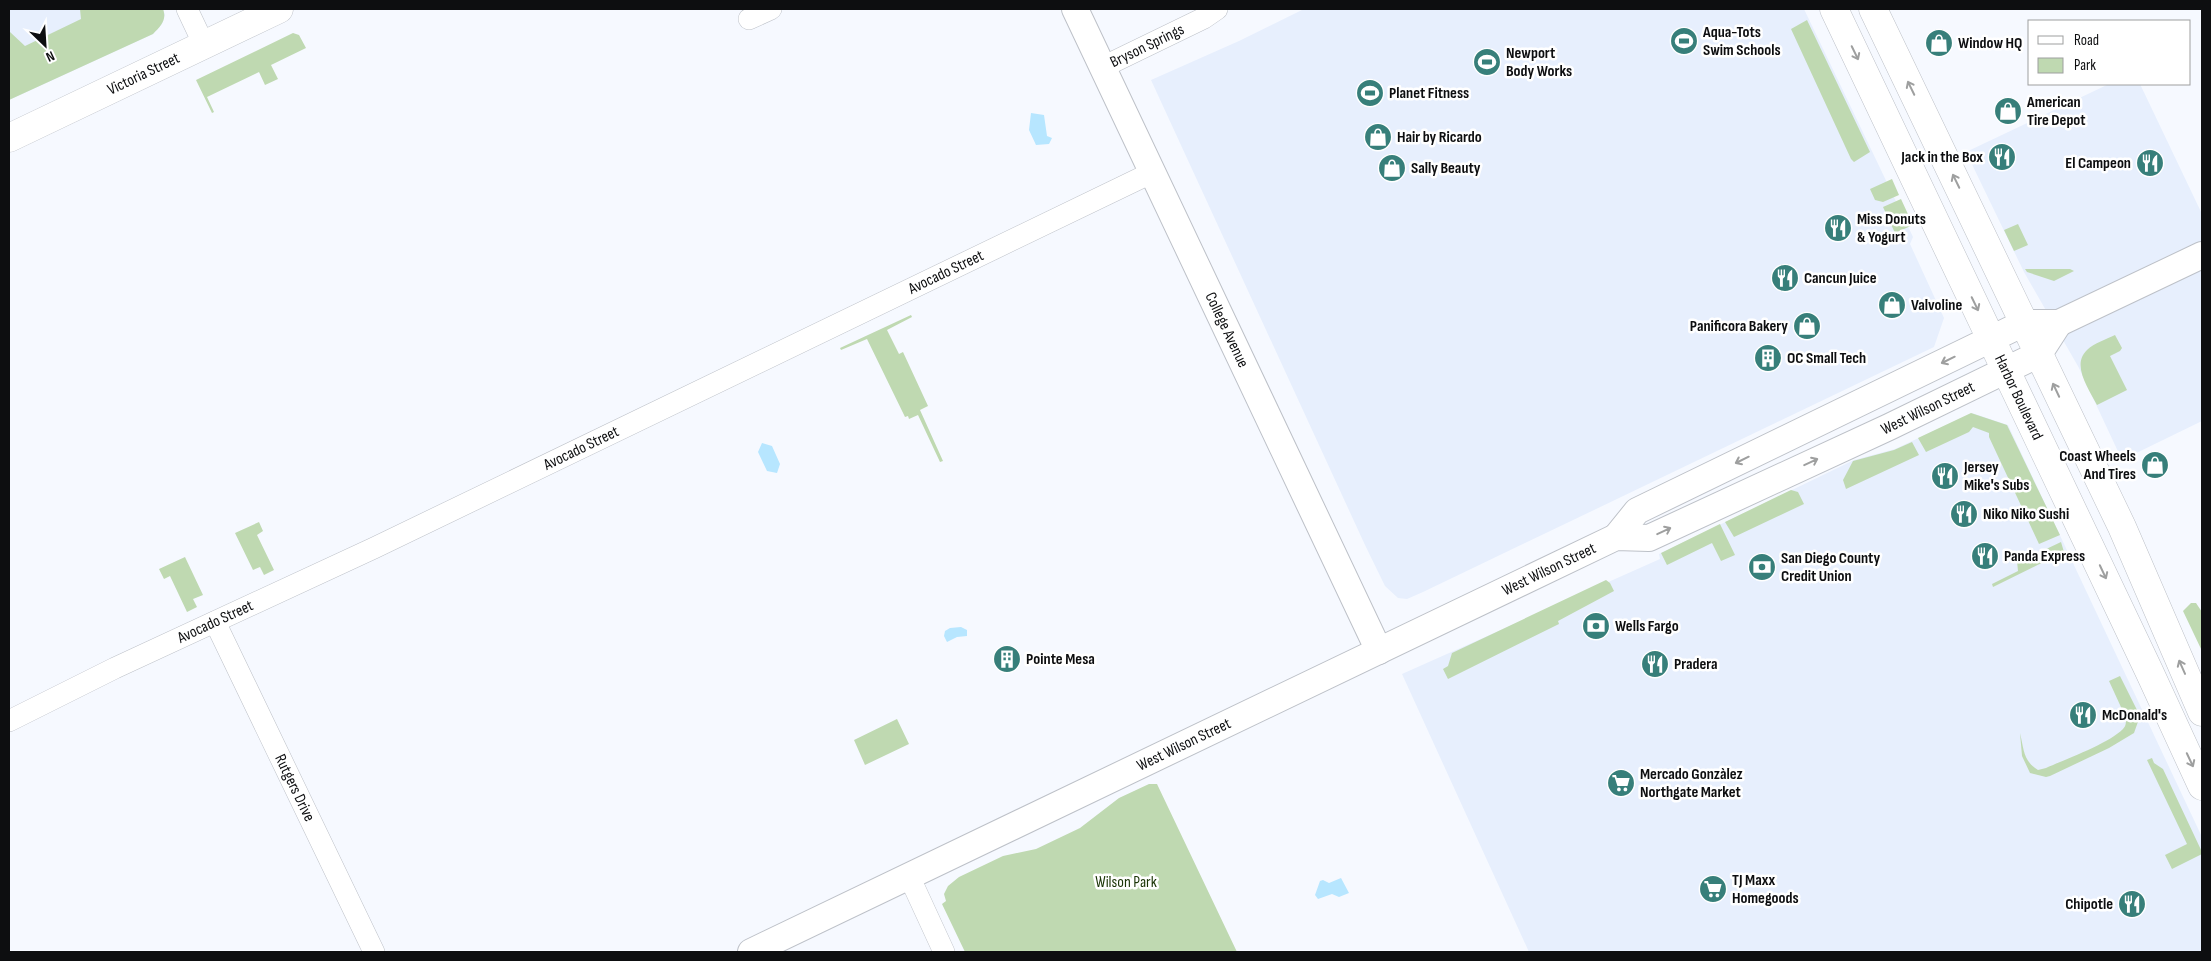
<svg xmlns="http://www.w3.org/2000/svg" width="2211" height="961" font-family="'Sofia Sans Condensed',sans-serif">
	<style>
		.built { fill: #e7effd }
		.green { fill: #bfd9b1 }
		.water { fill: #b7e6ff }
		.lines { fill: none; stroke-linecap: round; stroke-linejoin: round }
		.minor-casing { stroke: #bdc1c8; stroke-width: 22 }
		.tertiary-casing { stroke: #bdc1c8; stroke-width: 28 }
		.secondary-casing { stroke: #bdc1c8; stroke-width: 29 }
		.primary-casing { stroke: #bdc1c8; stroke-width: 29 }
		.minor { stroke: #fff; stroke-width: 21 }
		.tertiary { stroke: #fff; stroke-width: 26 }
		.secondary { stroke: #fff; stroke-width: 28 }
		.primary { stroke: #fff; stroke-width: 28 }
		.oneway { stroke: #9e9f9f }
		.labels { text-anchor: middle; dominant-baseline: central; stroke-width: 5; stroke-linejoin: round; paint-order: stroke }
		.poi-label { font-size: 16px; font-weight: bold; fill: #0d0e10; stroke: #fff; text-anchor: start }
		.street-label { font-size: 16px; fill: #0d0e10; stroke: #fff }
		.park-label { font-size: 16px; fill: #1a3406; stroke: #fff }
	</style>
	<rect width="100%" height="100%" fill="#f6f9ff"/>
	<!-- built -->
	<path class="built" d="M9 9H163L165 15 162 24 153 34 9 100Z
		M1304 9H1804L1913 237 1910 244 1944 318 1934 347 1423 592 1407 599 1398 598 1385 586 1365 545 1151 80 1239 41Z
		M2109 84H2140L2202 214V421L2122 460 2079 368 2024 272 1966 152Z
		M1972 413 2008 425 2202 837V952H1529L1402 674 1660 559 1659 554 1854 460 1895 449Z"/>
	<!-- green -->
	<path class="green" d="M80 9H163C167 20 161 26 153 34L9 100V26L10 32 25 46 81 19Z
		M1807 20 1870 152 1854 162 1851 159 1791 29Z
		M293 33 299 35 306 48 271 65 278 79 265 85 259 72 207 97 214 112 212 113 196 80Z
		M1892 179 1899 195 1883 202 1875 200 1870 189Z
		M1901 199 1913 225 1895 233 1883 207Z
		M2018 224 2028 245 2014 251 2004 230Z
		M2025 269H2070L2074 271 2054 281 2027 272Z
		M911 315 912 317 887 330 899 354 903 352 928 406 920 410 943 461 940 462 918 415 909 419 908 416 905 417 867 339 841 350 840 348Z
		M2115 335 2122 348 2120 351 2110 356 2127 390 2097 405C2089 389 2071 365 2087 350 2094 343 2107 339 2115 335Z
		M1971 413 2007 425 2060 535 2039 544 1989 437V433L1973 427 1969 432 1926 452 1918 438Z
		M1912 442 1919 455 1846 489 1843 480 1853 461 1894 450Z
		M1791 490 1798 492 1804 504 1734 537 1725 522Z
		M259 522 263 531 257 535 274 570 264 575 260 567 253 570 235 533Z
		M1720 524 1735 555 1721 561 1712 543 1667 565 1661 553Z
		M2061 542 2064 552 1993 587 1992 584 2018 571 2017 561 2039 554 2042 559V551Z
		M185 557 203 595 193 599 197 607 187 612 170 576 164 579 159 569Z
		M1606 580 1610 583 1614 591 1558 621 1559 624 1448 679 1443 669 1448 666 1452 653Z
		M2191 603H2196L2202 612V651L2183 611Z
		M2120 676 2140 716 2134 733 2109 748 2050 776 2046 777 2030 773 2022 756 2020 733C2024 749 2023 761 2038 770L2046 768C2066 759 2108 744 2123 729 2126 726 2126 723 2126 718L2109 681Z
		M897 719 909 744 865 765 854 740Z
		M2152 758 2154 763 2163 769 2202 852V854L2172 869 2165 855 2187 844 2147 760Z
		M1149 784H1157L1237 952H965L942 904 946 901 944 894 948 886 959 877 1003 856 1036 849 1080 828 1119 798Z"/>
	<!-- water -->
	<path class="water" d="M1031 113 1044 115 1047 136 1052 138 1049 144 1036 145 1029 130Z
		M762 443 772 446 780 464 777 473 767 471 758 452Z
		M961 627 967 630V636L957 637 947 642 944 636 945 631 950 628Z
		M1341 878 1349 893 1339 897 1332 894 1318 899 1315 895 1320 881 1323 880 1329 883Z"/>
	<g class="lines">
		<!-- minor casing -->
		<g class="minor-casing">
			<g id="minor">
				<path d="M187 9 204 45"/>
				<path d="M749 19 771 9"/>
				<path id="s1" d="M1103 67 1204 18 1217 9"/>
				<path id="s2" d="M215 622 374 952"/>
				<path id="s3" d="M9 721 115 668 374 548 1153 172"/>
				<path d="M909 876 944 952"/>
			</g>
		</g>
		<!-- tertiary casing -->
		<g class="tertiary-casing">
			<g id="tertiary">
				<path id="s4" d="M1075 9 1379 651"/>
				<path d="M1616 537 1637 511 2024 323H2059L2202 255"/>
				<path id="s5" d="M751 952 1616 537 1649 538 1889 427 2039 354 2059 323"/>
			</g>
		</g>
		<!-- secondary casing -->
		<g class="secondary-casing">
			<g id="secondary">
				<path id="s6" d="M9 138 279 9"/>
			</g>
		</g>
		<!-- primary casing -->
		<g class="primary-casing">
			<g id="primary">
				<path id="s7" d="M1834 9 2149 671 2202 786"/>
				<path d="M1873 9 2122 527 2202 712"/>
			</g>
		</g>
		<!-- minor -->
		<use href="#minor" class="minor"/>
		<!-- tertiary -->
		<use href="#tertiary" class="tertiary"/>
		<!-- secondary -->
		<use href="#secondary" class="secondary"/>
		<!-- primary -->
		<use href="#primary" class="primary"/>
	</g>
	<!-- one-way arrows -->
	<defs><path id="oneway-shaft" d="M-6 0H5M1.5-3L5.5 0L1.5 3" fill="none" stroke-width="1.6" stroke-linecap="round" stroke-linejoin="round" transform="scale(1.25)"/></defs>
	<g class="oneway">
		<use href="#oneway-shaft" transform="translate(1855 53) rotate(64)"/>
		<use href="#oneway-shaft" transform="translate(1911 88) rotate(-116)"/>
		<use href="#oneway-shaft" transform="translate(1956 181) rotate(-116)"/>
		<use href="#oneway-shaft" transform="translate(1975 304) rotate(64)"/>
		<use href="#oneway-shaft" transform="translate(1948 360) rotate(154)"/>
		<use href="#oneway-shaft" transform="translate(2056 390) rotate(-115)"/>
		<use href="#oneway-shaft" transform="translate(1742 460) rotate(154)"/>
		<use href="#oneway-shaft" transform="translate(1811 462) rotate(-25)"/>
		<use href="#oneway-shaft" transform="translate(1664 531) rotate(-25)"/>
		<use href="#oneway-shaft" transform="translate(2103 572) rotate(65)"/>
		<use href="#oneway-shaft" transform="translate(2182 667) rotate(-114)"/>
		<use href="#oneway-shaft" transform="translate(2190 760) rotate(65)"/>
	</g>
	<!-- icons -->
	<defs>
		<g id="stadium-disc" transform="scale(1.4375)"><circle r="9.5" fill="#377f7a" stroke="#fff"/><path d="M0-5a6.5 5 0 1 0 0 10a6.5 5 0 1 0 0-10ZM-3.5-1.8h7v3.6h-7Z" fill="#fff"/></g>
		<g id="shop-disc" transform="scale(1.4375)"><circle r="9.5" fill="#377f7a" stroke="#fff"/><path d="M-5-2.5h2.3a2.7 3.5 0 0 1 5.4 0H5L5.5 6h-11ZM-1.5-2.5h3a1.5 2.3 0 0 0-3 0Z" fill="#fff"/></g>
		<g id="restaurant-disc" transform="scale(1.4375)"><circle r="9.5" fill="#377f7a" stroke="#fff"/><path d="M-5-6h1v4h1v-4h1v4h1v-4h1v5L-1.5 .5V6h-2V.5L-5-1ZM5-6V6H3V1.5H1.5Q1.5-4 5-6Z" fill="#fff"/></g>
		<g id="building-disc" transform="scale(1.4375)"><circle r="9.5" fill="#377f7a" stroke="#fff"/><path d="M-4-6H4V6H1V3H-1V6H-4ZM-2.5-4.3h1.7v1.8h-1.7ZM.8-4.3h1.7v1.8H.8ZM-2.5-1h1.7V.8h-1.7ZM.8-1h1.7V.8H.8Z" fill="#fff"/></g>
		<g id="bank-disc" transform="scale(1.4375)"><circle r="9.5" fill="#377f7a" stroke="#fff"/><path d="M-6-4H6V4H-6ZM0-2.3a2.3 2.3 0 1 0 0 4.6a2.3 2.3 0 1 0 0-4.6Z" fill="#fff"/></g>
		<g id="supermarket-disc" transform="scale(1.4375)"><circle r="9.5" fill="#377f7a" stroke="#fff"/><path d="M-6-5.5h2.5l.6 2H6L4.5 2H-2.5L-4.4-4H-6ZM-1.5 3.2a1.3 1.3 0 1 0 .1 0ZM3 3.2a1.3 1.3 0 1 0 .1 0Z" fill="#fff"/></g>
	</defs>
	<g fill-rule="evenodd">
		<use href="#stadium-disc" x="1684" y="41"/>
		<use href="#shop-disc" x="1939" y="43"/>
		<use href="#stadium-disc" x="1487" y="62"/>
		<use href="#stadium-disc" x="1370" y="93"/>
		<use href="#shop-disc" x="2008" y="111"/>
		<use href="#shop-disc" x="1378" y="137"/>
		<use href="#restaurant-disc" x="2002" y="157"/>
		<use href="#restaurant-disc" x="2150" y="163"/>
		<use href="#shop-disc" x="1392" y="168"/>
		<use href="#restaurant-disc" x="1838" y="228"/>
		<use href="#restaurant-disc" x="1785" y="278"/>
		<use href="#shop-disc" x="1892" y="305"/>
		<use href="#shop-disc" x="1807" y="326"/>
		<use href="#building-disc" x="1768" y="358"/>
		<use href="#shop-disc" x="2155" y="465"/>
		<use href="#restaurant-disc" x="1945" y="476"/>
		<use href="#restaurant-disc" x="1964" y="514"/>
		<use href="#restaurant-disc" x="1985" y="556"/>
		<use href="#bank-disc" x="1762" y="567"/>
		<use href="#bank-disc" x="1596" y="626"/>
		<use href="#building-disc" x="1007" y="659"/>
		<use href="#restaurant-disc" x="1655" y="664"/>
		<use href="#restaurant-disc" x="2083" y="715"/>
		<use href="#supermarket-disc" x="1621" y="783"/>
		<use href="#supermarket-disc" x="1713" y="889"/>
		<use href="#restaurant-disc" x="2132" y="904"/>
	</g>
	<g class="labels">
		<!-- poi labels -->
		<g class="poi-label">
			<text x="1703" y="32">Aqua-Tots<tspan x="1703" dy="18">Swim Schools</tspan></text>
			<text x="1958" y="43">Window HQ</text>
			<text x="1506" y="53">Newport<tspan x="1506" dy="18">Body Works</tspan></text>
			<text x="1389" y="93">Planet Fitness</text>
			<text x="2027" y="102">American<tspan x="2027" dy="18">Tire Depot</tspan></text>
			<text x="1397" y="137">Hair by Ricardo</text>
			<text x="1983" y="157" text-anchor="end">Jack in the Box</text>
			<text x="2131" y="163" text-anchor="end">El Campeon</text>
			<text x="1411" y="168">Sally Beauty</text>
			<text x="1857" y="219">Miss Donuts<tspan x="1857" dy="18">&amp; Yogurt</tspan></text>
			<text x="1804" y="278">Cancun Juice</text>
			<text x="1911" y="305">Valvoline</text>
			<text x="1788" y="326" text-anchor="end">Panificora Bakery</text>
			<text x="1787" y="358">OC Small Tech</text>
			<text x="2136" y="456" text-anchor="end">Coast Wheels<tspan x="2136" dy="18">And Tires</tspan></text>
			<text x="1964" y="467">Jersey<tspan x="1964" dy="18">Mike's Subs</tspan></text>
			<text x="1983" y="514">Niko Niko Sushi</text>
			<text x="2004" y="556">Panda Express</text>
			<text x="1781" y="558">San Diego County<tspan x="1781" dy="18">Credit Union</tspan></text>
			<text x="1615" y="626">Wells Fargo</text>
			<text x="1026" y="659">Pointe Mesa</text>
			<text x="1674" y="664">Pradera</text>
			<text x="2102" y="715">McDonald's</text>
			<text x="1640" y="774">Mercado Gonzàlez<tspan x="1640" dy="18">Northgate Market</tspan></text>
			<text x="1732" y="880">TJ Maxx<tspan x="1732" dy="18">Homegoods</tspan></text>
			<text x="2113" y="904" text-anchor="end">Chipotle</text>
		</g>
		<!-- street labels -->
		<g class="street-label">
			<text stroke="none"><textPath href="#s1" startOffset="49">Bryson Springs</textPath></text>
			<text stroke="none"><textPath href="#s6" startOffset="149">Victoria Street</textPath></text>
			<text stroke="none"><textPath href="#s3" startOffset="1039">Avocado Street</textPath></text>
			<text stroke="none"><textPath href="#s4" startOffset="355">College Avenue</textPath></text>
			<text stroke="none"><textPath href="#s7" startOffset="430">Harbor Boulevard</textPath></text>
			<text stroke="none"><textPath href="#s5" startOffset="1300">West Wilson Street</textPath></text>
			<text stroke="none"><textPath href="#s3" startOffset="634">Avocado Street</textPath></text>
			<text stroke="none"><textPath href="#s5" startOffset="885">West Wilson Street</textPath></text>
			<text stroke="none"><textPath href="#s3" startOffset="229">Avocado Street</textPath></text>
			<text stroke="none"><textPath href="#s5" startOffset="480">West Wilson Street</textPath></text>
			<text stroke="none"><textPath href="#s2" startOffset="184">Rutgers Drive</textPath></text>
		</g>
		<!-- park labels -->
		<g class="park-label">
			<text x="1126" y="882">Wilson Park</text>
		</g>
	</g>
	<!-- border -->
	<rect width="2211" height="961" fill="none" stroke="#0d0e10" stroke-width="20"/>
	<!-- legend -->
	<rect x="2028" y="20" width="162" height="65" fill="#ffffff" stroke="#9e9f9f"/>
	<rect x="2038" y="36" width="25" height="8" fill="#ffffff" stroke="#9e9f9f"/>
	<text x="2074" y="45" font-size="15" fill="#0d0e10">Road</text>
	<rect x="2038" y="58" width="25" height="15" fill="#bfd9b1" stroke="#9e9f9f"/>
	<text x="2074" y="70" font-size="15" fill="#0d0e10">Park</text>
	<!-- north arrow -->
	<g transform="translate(45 45) rotate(155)" stroke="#ffffff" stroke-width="4" paint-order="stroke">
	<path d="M0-4L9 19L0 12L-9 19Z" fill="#0d0e10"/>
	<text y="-8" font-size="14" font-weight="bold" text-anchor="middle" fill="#0d0e10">N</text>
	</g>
</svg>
